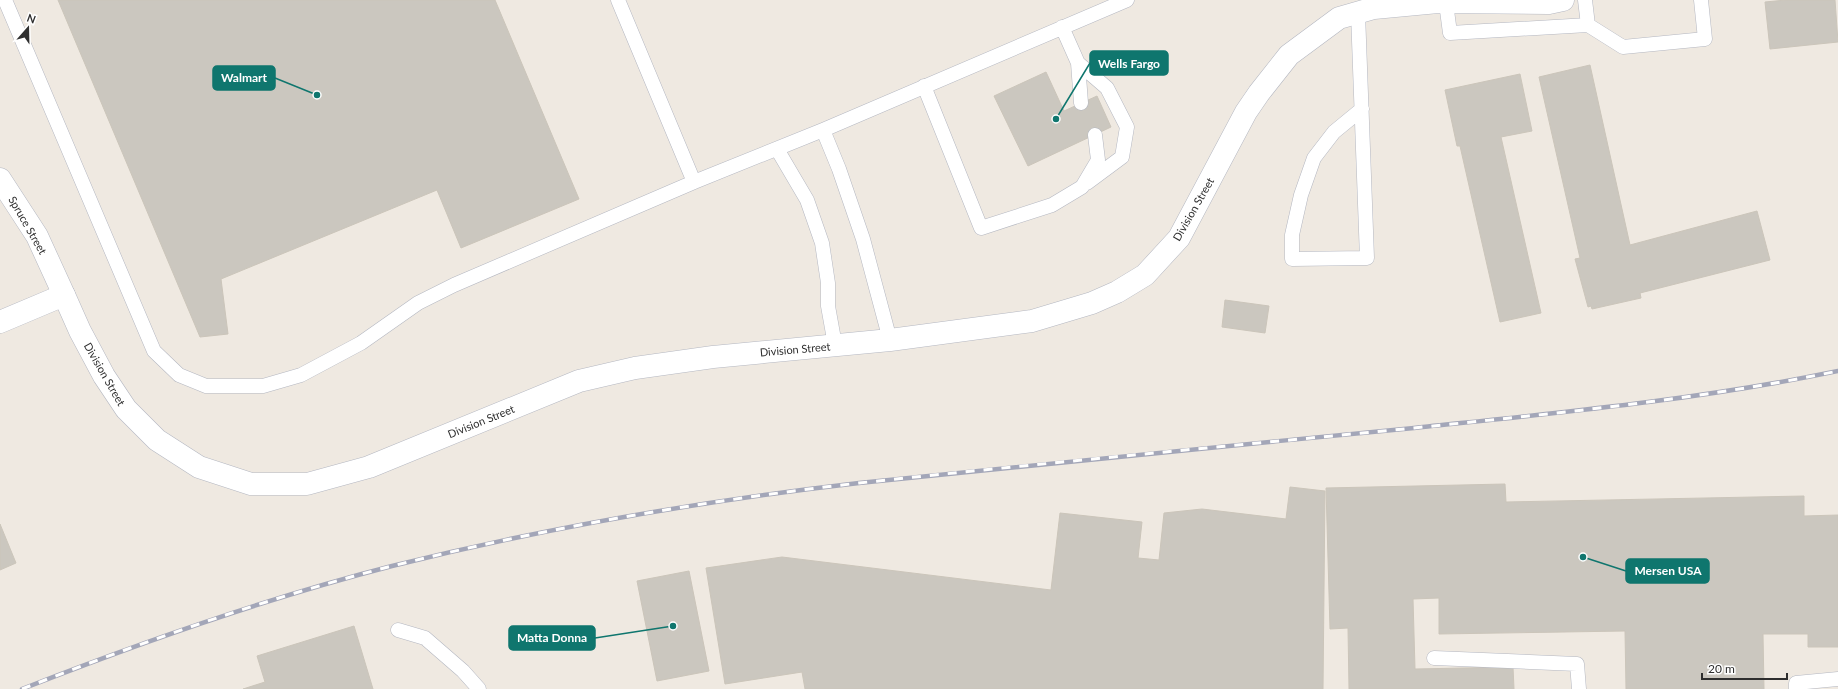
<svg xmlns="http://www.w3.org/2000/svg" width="1838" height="689" font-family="Lato,sans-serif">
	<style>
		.building { fill: #cbc7bf; stroke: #cbc5ba }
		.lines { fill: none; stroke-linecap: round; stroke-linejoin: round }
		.service-casing { stroke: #b4b7c1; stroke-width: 15 }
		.minor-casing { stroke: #b4b7c1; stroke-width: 23 }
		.tertiary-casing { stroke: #b4b7c1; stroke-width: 23 }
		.service { stroke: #fff; stroke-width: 14 }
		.minor { stroke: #fff; stroke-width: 22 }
		.tertiary { stroke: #fff; stroke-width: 22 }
		.rail-casing { stroke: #a3a6b8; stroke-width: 4.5 }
		.rail { stroke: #fff; stroke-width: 3; stroke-dasharray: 9; stroke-linecap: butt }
		.labels { text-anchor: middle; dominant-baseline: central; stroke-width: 3; stroke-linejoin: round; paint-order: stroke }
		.street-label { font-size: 11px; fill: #2e2e2e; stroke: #fff }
		.leader { fill: none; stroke: #0f766e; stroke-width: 1.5 }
		.callout-dot { fill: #0f766e; stroke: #fff; stroke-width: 1.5 }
		.callout { fill: #0f766e; stroke: #0f766e; stroke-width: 1.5 }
		.callout-label { font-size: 12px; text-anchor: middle; font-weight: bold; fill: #fff }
	</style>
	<rect width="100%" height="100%" fill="#efe9e1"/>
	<!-- building -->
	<path class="building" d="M58 0H495L579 199 461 248 437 190 221 279 228 334 200 337Z
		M1786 0H1835L1838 42 1770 49 1765 2Z
		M1590 65 1630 245 1757 211 1770 260 1640 293 1641 298 1592 309 1591 306 1588 307 1575 259 1580 258 1539 77Z
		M1046 72 1064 111 1097 96 1111 127 1028 166 994 96Z
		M1520 74 1532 131 1501 137 1541 313 1500 322 1460 146H1457L1445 90Z
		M1225 300 1269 306 1265 333 1222 327Z
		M1505 484 1506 502 1804 496V516L1838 515V647H1808V634H1763L1764 689H1626L1625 631 1439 634V598L1413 599 1415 669 1513 667 1514 689H1349L1348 628 1330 629 1326 488Z
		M1290 487 1325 491 1323 689H805L802 672 725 684 706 568 782 557 1051 590 1060 513 1142 522 1138 558 1159 560 1164 513 1202 509 1286 519Z
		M0 524 16 563 0 570Z
		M689 571 709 671 657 681 637 581Z
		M354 626 373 689H243L265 682 257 656Z"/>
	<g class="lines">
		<!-- service casing -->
		<g class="service-casing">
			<path id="service" d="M5 0 154 351 179 375 206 386H263L301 375 361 343 418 303 454 285 694 182 823 130 1127 0
				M618 0 694 182
				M1585 0 1588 25 1623 47 1705 39 1701 0
				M1446 3 1450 33 1588 25
				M1358 13 1367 258 1292 259V235L1301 195 1314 158 1334 132 1362 109
				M1062 27 1078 63 1081 103
				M1078 63 1107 88 1127 127 1122 157 1087 183
				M924 86 981 228 1052 205 1082 187 1098 160 1095 135
				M823 130 839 169 863 239 890 340
				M777 149 807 200 822 243 828 283V306L835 345
				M398 630 425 638 463 671 479 689
				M1434 658 1577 664 1579 689
				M1796 689V683L1838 679"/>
		</g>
		<!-- minor casing -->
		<g class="minor-casing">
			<path id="minor" d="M0 179 37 236 64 295"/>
		</g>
		<!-- tertiary casing -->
		<g class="tertiary-casing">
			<path id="tertiary" d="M0 322 64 295 80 331 104 376 126 409 157 440 199 467 251 484H307L369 467 579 381 635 368 713 357 890 340 1032 321 1092 303 1117 292 1145 275 1179 238 1246 112 1259 93 1289 55 1339 18 1374 8 1438 2 1549 3 1563 0"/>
		</g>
		<!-- service -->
		<use href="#service" class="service"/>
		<!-- minor -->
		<use href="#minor" class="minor"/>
		<!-- tertiary -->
		<use href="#tertiary" class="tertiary"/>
		<!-- rail casing -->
		<g class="rail-casing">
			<path id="rail" d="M22 689C142 642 267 598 392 566 545 528 702 501 859 483 1044 463 1229 446 1414 428 1556 413 1698 400 1838 371"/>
		</g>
		<!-- rail -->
		<use href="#rail" class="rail"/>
	</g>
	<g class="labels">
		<!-- street labels -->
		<g class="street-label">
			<text transform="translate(1193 209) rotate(-60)">Division Street</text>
			<text transform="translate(28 225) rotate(60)">Spruce Street</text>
			<text transform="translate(795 349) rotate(-5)">Division Street</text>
			<text transform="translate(105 374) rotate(60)">Division Street</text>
			<text transform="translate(481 421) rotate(-22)">Division Street</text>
		</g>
	</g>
	<!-- callouts -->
	<path class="leader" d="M1056 119L1090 63M317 95L275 78M1583 557L1626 571M673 626L595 638"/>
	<g class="callout-dot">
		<circle cx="1056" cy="119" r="4"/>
		<circle cx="317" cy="95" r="4"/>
		<circle cx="1583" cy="557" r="4"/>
		<circle cx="673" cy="626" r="4"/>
	</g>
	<g class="callout">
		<rect x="1090" y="51" width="78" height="24" rx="4"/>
		<rect x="213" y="66" width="62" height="24" rx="4"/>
		<rect x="1626" y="559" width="83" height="24" rx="4"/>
		<rect x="509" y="626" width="86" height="24" rx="4"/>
	</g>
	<g class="callout-label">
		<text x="1129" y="68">Wells Fargo</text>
		<text x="244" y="82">Walmart</text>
		<text x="1668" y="575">Mersen USA</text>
		<text x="552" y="642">Matta Donna</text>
	</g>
	<!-- north arrow -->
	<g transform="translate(28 28) rotate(20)" stroke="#ffffff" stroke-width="3" paint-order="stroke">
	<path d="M0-3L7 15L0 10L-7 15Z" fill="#2e2e2e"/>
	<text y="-6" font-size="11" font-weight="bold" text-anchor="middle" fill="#2e2e2e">N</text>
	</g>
	<!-- scale -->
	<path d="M1702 673v6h85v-6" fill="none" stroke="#2e2e2e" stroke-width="2"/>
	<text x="1708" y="673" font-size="12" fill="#2e2e2e" stroke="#ffffff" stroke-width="3" paint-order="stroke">20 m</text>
</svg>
